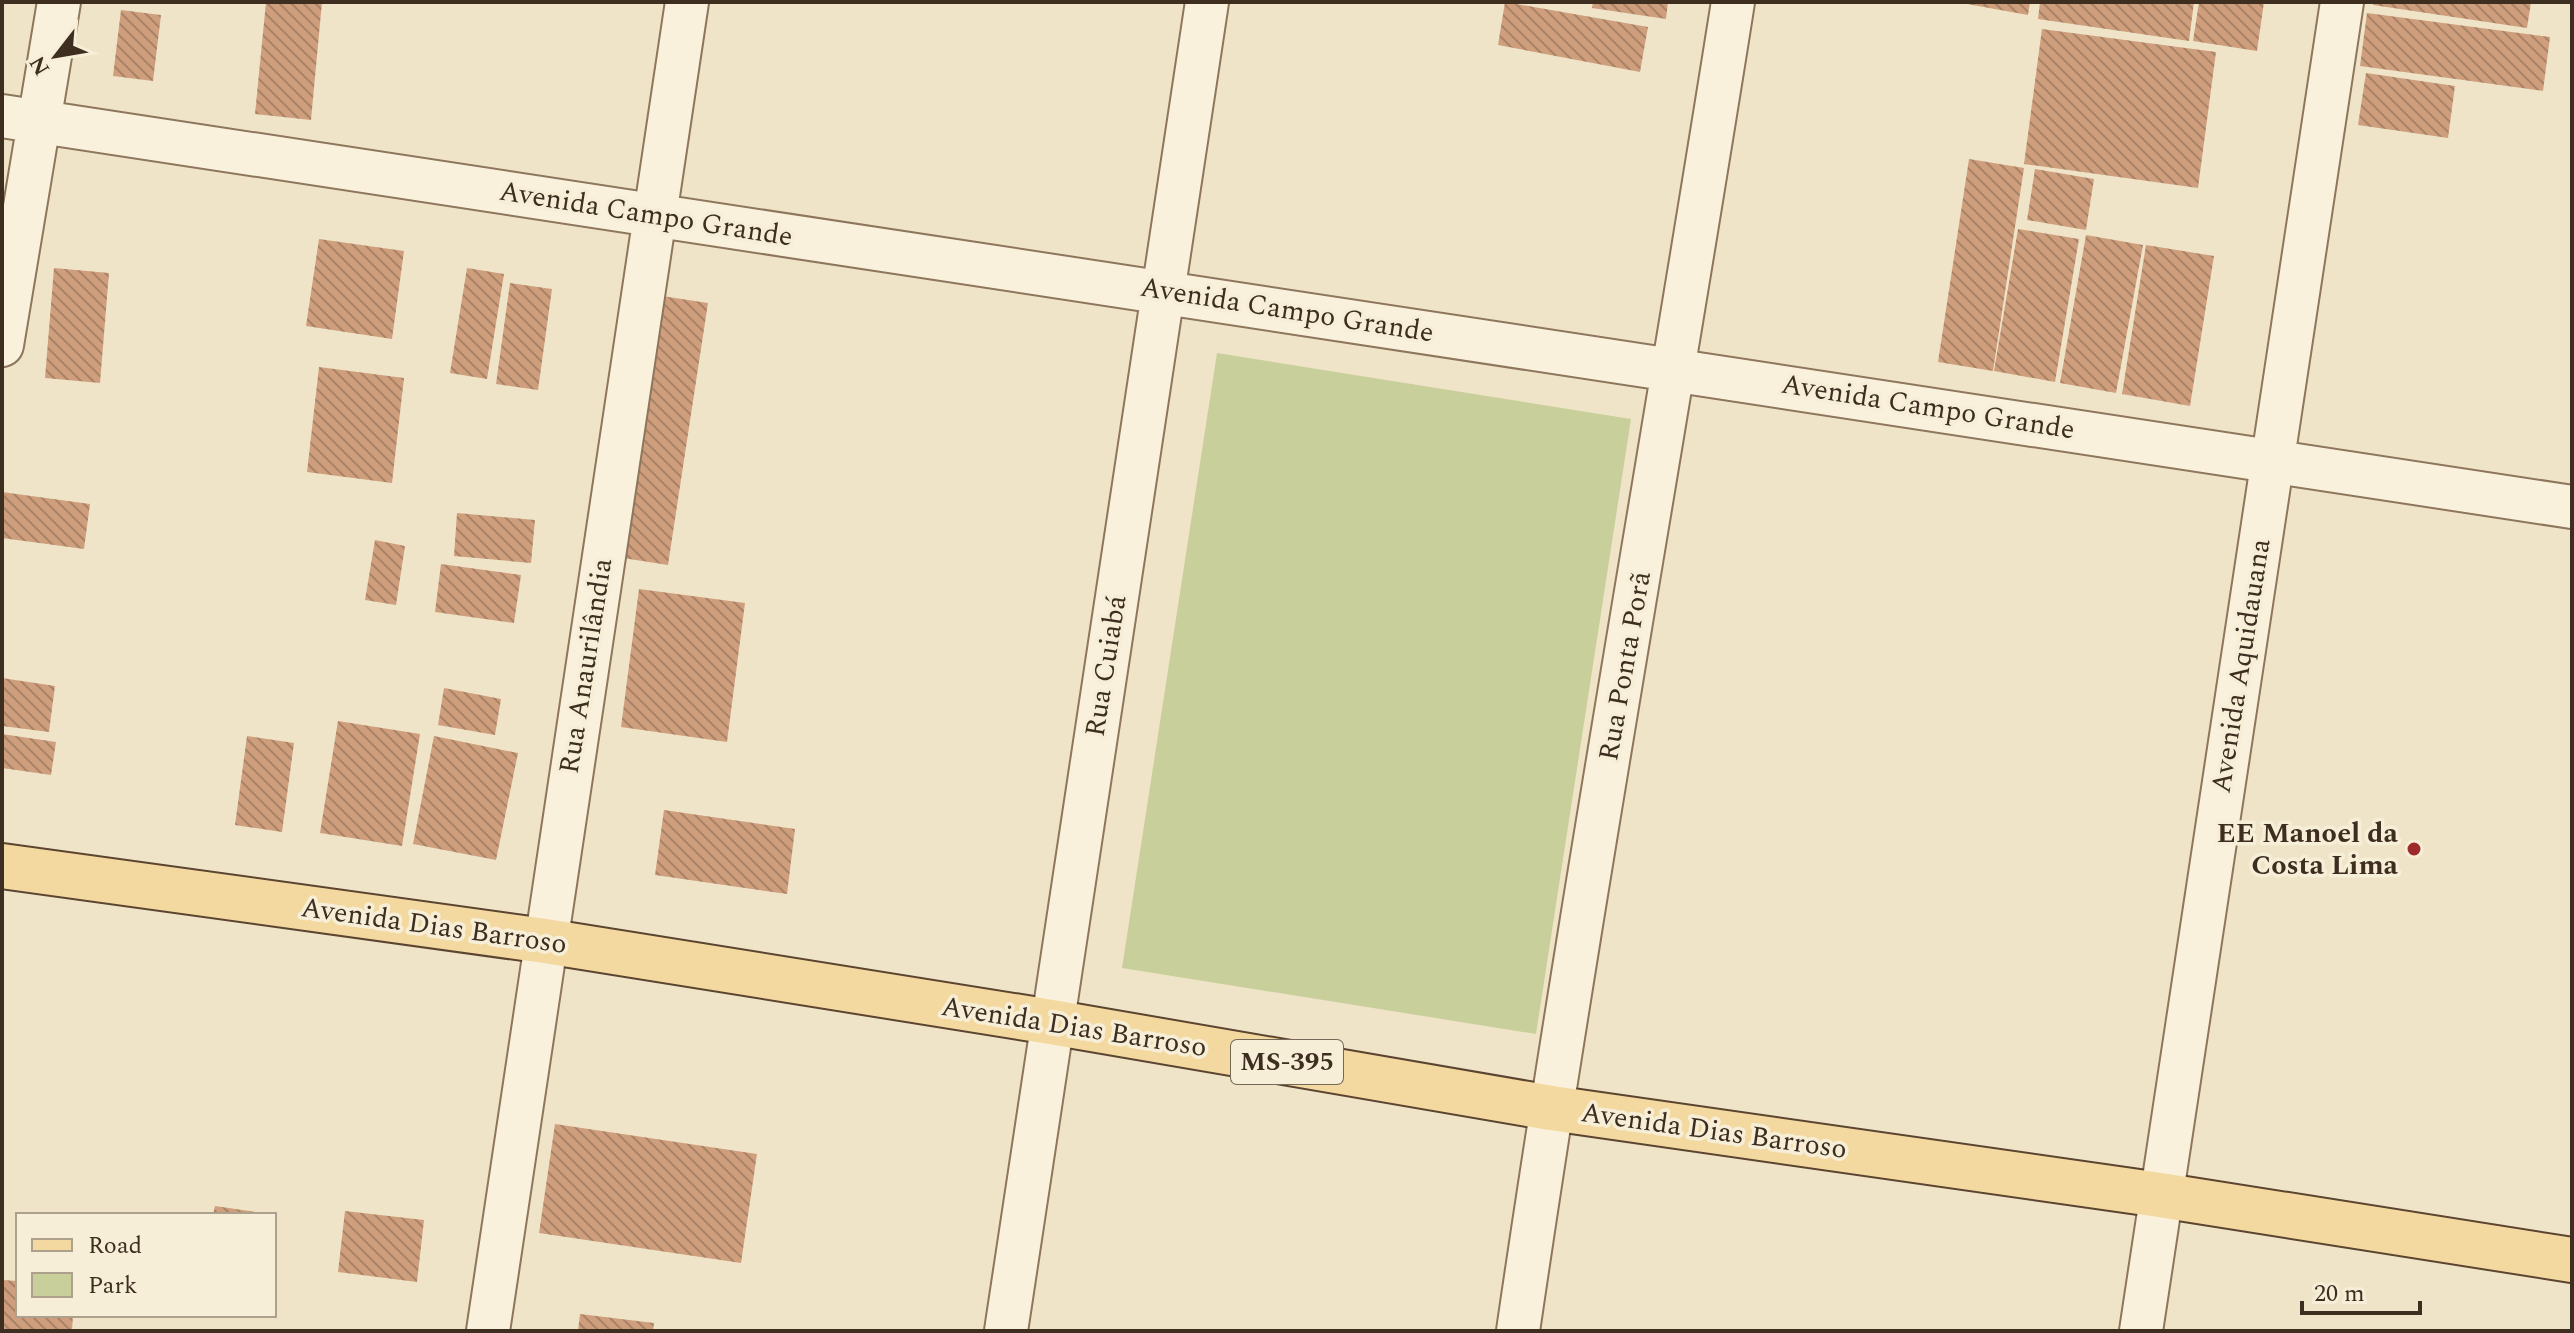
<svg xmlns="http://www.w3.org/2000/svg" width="2574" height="1333" font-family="Spectral,serif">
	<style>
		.park { fill: #c9cf9b }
		.building { fill: url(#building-back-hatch) }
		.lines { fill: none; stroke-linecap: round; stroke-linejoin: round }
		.minor-casing { stroke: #8d765c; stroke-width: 46 }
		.primary-casing { stroke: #5b4430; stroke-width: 48 }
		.minor { stroke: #faf1dc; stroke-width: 42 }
		.primary { stroke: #f3d9a0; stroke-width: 44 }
		.poi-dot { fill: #9e2a2b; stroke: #f7eed8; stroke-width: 3 }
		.labels { text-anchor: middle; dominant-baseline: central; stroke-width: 7; stroke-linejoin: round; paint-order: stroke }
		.shield { fill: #f7eed8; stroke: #756857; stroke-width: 2 }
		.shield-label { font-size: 26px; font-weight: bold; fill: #3d2e20 }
		.street-label { font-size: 28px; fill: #3d2e20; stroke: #f7eed8 }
		.poi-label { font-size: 28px; font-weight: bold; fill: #3d2e20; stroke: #f7eed8; text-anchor: end }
	</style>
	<defs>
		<pattern id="building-back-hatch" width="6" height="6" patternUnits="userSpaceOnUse" patternTransform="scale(2)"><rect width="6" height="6" fill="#cf9f7d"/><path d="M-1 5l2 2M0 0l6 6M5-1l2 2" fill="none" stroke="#a98266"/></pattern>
	</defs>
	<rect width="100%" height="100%" fill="#f0e4c8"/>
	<!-- park -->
	<path class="park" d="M1217 353 1631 419 1536 1034 1122 968Z"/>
	<!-- building -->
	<path class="building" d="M266 2H322L311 120 255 114Z
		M1505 2 1648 27 1640 72 1498 45Z
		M1593 2H1668L1666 19 1592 8Z
		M1956 2H2030L2028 15Z
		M2040 2H2194L2189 41 2038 19Z
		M2199 2H2264L2257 51 2193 41Z
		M2373 2H2531L2527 28 2373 5Z
		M121 10 161 15 153 81 113 76Z
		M2367 13 2550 37 2543 91 2360 66Z
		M2042 29 2216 52 2198 188 2024 164Z
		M2366 73 2455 86 2448 138 2358 125Z
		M1969 159 2024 168 1993 371 1938 362Z
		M2035 169 2094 179 2086 230 2027 220Z
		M2018 229 2079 239 2055 382 1994 371Z
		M2086 235 2143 245 2116 393 2060 383Z
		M319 239 404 251 392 339 306 326Z
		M2146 245 2214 256 2190 406 2122 394Z
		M54 268 109 273 100 383 45 378Z
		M467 268 504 274 487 379 450 373Z
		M510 283 552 289 538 390 496 384Z
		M662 296 708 303 668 565 623 558Z
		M319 367 404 378 392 483 307 472Z
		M2 492 90 504 84 549 2 538Z
		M457 513 535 520 531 563 454 556Z
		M375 540 405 546 396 605 365 600Z
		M441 564 521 575 514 623 435 612Z
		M639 589 745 603 727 742 621 727Z
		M2 678 55 686 49 732 2 726Z
		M444 688 501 699 495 735 438 725Z
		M338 721 420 734 402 846 320 833Z
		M2 734 56 742 51 775 2 768Z
		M247 736 294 743 282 832 235 825Z
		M434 736 518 753 496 860 413 844Z
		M664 810 795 829 787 894 655 875Z
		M555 1124 757 1154 741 1263 539 1233Z
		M215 1206 263 1213 262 1215H213Z
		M345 1211 424 1220 417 1282 338 1272Z
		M2 1280 18 1281V1315H73L72 1331H2Z
		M580 1314 654 1323 653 1331H578Z"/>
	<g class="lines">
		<!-- minor casing -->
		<g class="minor-casing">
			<path id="minor" d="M2 116 2572 507
				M2 345 59 2
				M488 1331 687 2
				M1006 1331 1207 2
				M1518 1331C1583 887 1663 445 1733 2
				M2141 1331 2342 2"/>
		</g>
		<!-- primary casing -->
		<g class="primary-casing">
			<path id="primary" d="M2 866 545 941 1051 1022 1551 1108 2160 1195 2572 1260"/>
		</g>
		<!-- minor -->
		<use href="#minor" class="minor"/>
		<!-- primary -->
		<use href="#primary" class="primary"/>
	</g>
	<!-- markers -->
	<circle class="poi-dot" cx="2414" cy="849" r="8"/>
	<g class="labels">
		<!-- shield labels -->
		<rect class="shield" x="1231" y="1040" width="112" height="44" rx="6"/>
		<g class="shield-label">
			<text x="1287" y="1062">MS-395</text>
		</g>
		<!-- street labels -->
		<g class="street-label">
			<text transform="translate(646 214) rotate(9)">Avenida Campo Grande</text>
			<text transform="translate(1287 310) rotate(9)">Avenida Campo Grande</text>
			<text transform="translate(1928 407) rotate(9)">Avenida Campo Grande</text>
			<text transform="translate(586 666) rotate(-81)">Rua Anaurilândia</text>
			<text transform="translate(1106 666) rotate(-81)">Rua Cuiabá</text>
			<text transform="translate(1625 666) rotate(-80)">Rua Ponta Porã</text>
			<text transform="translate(2241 666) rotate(-81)">Avenida Aquidauana</text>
			<text transform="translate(434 926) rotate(8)">Avenida Dias Barroso</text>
			<text transform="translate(1074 1027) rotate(9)">Avenida Dias Barroso</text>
			<text transform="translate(1714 1131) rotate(8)">Avenida Dias Barroso</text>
		</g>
		<!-- poi labels -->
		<g class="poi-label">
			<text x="2398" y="833">EE Manoel da<tspan x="2398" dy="32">Costa Lima</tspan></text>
		</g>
	</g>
	<!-- border -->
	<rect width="2574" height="1333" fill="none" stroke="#3d2e20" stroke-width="8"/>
	<!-- legend -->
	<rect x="16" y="1213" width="260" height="104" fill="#f7eed8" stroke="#ada18e" stroke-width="2"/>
	<rect x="32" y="1239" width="40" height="12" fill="#f3d9a0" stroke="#ada18e" stroke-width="2"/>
	<text x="88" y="1253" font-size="24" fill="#3d2e20">Road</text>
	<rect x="32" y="1273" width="40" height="24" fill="#c9cf9b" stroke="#ada18e" stroke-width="2"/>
	<text x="88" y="1293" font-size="24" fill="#3d2e20">Park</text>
	<!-- north arrow -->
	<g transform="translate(56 56) rotate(239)" stroke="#f7eed8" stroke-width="6" paint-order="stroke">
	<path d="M0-6L14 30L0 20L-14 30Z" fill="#3d2e20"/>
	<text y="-12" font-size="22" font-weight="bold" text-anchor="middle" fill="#3d2e20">N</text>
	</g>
	<!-- scale -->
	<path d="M2302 1301v12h118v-12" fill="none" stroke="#3d2e20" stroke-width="4"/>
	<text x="2314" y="1301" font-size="24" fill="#3d2e20" stroke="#f7eed8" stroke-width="6" paint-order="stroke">20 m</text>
</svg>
